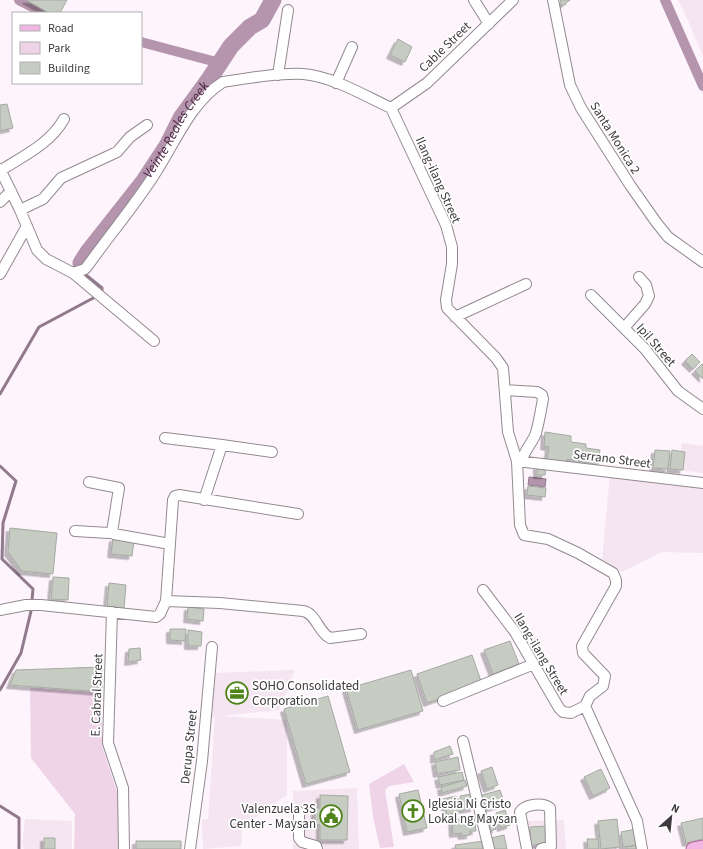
<svg xmlns="http://www.w3.org/2000/svg" width="703" height="849" font-family="'Source Sans 3',sans-serif">
	<style>
		.built { fill: #f4e5f0 }
		.green { fill: #efd4e8 }
		.water { fill: #b595ad; stroke: #917a8b }
		.lines { fill: none; stroke-linecap: round; stroke-linejoin: round }
		.stream { stroke: #917a8b; stroke-width: 3 }
		.canal { stroke: #b595ad; stroke-width: 10 }
		.river { stroke: #b595ad; stroke-width: 17 }
		.building { fill: #c7ccc3; stroke: #a4aaa1; filter: url(#shadow) }
		.minor-casing { stroke: #938a91; stroke-width: 12 }
		.major-casing { stroke: #ae6b9f; stroke-width: 15 }
		.minor { stroke: #fff; stroke-width: 10 }
		.major { stroke: #f2b6e5; stroke-width: 13 }
		.labels { text-anchor: middle; dominant-baseline: central; stroke-width: 3.5; stroke-linejoin: round; paint-order: stroke }
		.street-label { font-size: 13px; fill: #3e3a3d; stroke: #fff }
		.poi-label { font-size: 13px; fill: #3e3a3d; stroke: #fff; text-anchor: start }
		.water-label { font-size: 14px; font-style: italic; fill: #4e2445; stroke: #fff }
	</style>
	<defs>
		<filter id="shadow"><feDropShadow dx="-3.5" dy="3.5" stdDeviation="0" flood-color="#0004"/></filter>
	</defs>
	<rect width="100%" height="100%" fill="#fef4fc"/>
	<!-- built -->
	<path class="built" d="M678 0H703V56L686 16Z
		M682 443 703 446V473L679 470Z
		M610 474 703 484V553L662 552 622 572 602 560Z
		M295 670 279 710 220 716 287 720V795L242 827 241 846 203 849 202 819H208L215 717H211L213 673Z
		M357 788 359 849H293V791Z
		M25 819 72 821V849H24L22 844Z
		M564 820 566 849H522L521 821Z"/>
	<!-- green -->
	<path class="green" d="M30 687 102 692V746L118 795 121 849H74L75 814 31 758Z
		M404 764 414 782 389 786 385 790 394 847 380 848 373 817 369 784Z"/>
	<!-- water -->
	<path class="water" d="M529 477 546 479 545 487 528 485Z"/>
	<g class="lines">
		<!-- stream -->
		<path class="stream" d="M86 275 102 288V291
			M0 394 39 327 97 296
			M0 466 16 481 3 523 2 559 33 589 31 611 21 653 0 690
			M0 806 19 818V849"/>
		<!-- canal -->
		<path class="canal" d="M19 0 44 13
			M665 0 703 86
			M141 42 220 63"/>
		<!-- river -->
		<path class="river" id="s1" d="M81 263 88 252 144 181 167 146 181 118 210 78 231 46 250 27 262 20 273 0"/>
	</g>
	<!-- building -->
	<path class="building" d="M26 0H67L60 13H49Z
		M560 0H570L562 6Z
		M398 39 412 47 405 62 390 55Z
		M7 104 13 128 0 131V105Z
		M692 354 700 362 693 369 685 361Z
		M702 364 703 365V379L695 371Z
		M545 432 571 436V442L586 444V448L600 450 598 465 567 459 566 462 547 460 549 447 544 446Z
		M655 450 670 451 668 469 653 468Z
		M672 450 685 452 683 470 670 469Z
		M537 466 546 467 545 475H537Z
		M528 486 546 488 545 497 527 495Z
		M10 528 57 533 53 574 22 571 8 552Z
		M113 538 134 540 132 556 111 554Z
		M53 577 69 578 68 600 51 599Z
		M109 583 126 585 124 608 107 606Z
		M188 607 204 609 203 621 187 619Z
		M170 629H186L185 641 170 640Z
		M188 630 202 632 201 646H188Z
		M510 641 519 664 493 674 484 650Z
		M140 648 141 660 128 662 129 649Z
		M472 655 482 684 427 703 417 674Z
		M102 667V692L10 685 16 670Z
		M411 670 423 711 358 730 346 689Z
		M328 696 350 772 306 784 284 709Z
		M450 746 453 754 434 760V752Z
		M458 757 460 770 437 774 435 762Z
		M492 767 498 785 487 789 481 771Z
		M601 769 610 788 593 796 584 777Z
		M462 772 464 780 440 785 438 777Z
		M465 780 467 786 442 793 441 787Z
		M418 790 427 828 407 832 399 794Z
		M500 790 505 804 484 810 479 796Z
		M471 794 474 808 463 810 460 796Z
		M320 795 348 796 347 840H320V825L315 824V808H320Z
		M456 796 461 811 447 815 443 799Z
		M505 810 510 825 501 828 496 813Z
		M474 817 476 831H470V835L462 836 461 833 453 834 452 820Z
		M493 817 496 829 487 832 484 819Z
		M703 818V839L686 843 681 823Z
		M617 819 620 847 601 849 598 821Z
		M547 826 548 844 531 845 530 827Z
		M636 829 639 845 623 847 621 832Z
		M504 835 507 849H493L491 838Z
		M44 838H55V849H44Z
		M587 839H598L599 849H588Z
		M136 841H181V849H136Z
		M484 841 485 849H456L455 845Z
		M638 845 639 849H627L626 847Z"/>
	<g class="lines">
		<!-- minor casing -->
		<g class="minor-casing">
			<path id="minor" d="M474 0 489 24
				M553 0 570 85 581 108 630 185 656 222 668 237 703 262
				M278 75 288 10
				M336 83 352 47
				M391 108 427 83 513 0
				M0 169 20 210 37 250 46 259 73 273 85 269 89 264C111 233 136 204 156 172 176 141 191 102 223 82 249 78 277 73 303 74 332 76 365 96 391 108L446 225 452 247V264L446 300 447 308 496 358 503 368 508 432 517 461 520 525 524 535 548 539 578 553 613 573 616 580V586L582 646 583 653 605 676 603 686 590 696 585 706 637 821 642 849
				M0 171C23 156 50 144 64 119
				M0 202 11 191
				M20 210 43 199 61 178 117 152 130 137 147 125
				M73 273 154 341
				M0 274 27 226
				M591 295 645 349 678 391 703 409
				M455 317 526 284
				M624 328 645 304 649 296 646 285 639 277
				M505 390 537 392 542 395 543 399C541 410 539 422 536 433 532 444 524 450 522 461
				M165 438 222 445 204 500
				M222 445 272 452
				M517 461 703 483
				M89 482 119 488 112 532 114 534 170 544
				M75 531 109 533 112 532
				M483 590 515 632 559 708 563 712 571 713 585 706
				M166 601 220 603 303 611C316 613 318 632 330 638L361 634
				M0 610 26 605H41L156 617 160 614 166 601 173 500 175 496 179 495 298 514
				M112 612 108 743 123 788 124 849
				M443 701 534 664
				M463 741 489 849
				M299 812V838L302 842 316 846 317 849
				M190 849 202 761 212 647
				M527 849 520 812C525 804 543 802 550 808L551 846 541 849"/>
		</g>
		<!-- major casing -->
		<g class="major-casing">
			<path id="major" d="M693 849 703 847"/>
		</g>
		<!-- minor -->
		<use href="#minor" class="minor"/>
		<!-- major -->
		<use href="#major" class="major"/>
	</g>
	<!-- icons -->
	<defs>
		<g id="office-ring" transform="scale(1.15)"><circle r="9.5" fill="#fff" stroke="#4f841b" stroke-width="1.5"/><path d="M-6-3h4V-5.5h4V-3h4V5H-6ZM-1-4.5V-3h2v-1.5ZM-6 0V1H6V0Z" fill="#4f841b"/></g>
		<g id="church-ring" transform="scale(1.15)"><circle r="9.5" fill="#fff" stroke="#4f841b" stroke-width="1.5"/><path d="M-1.2-6h2.4v3.5h3.3v2.4h-3.3V6h-2.4V-.1h-3.3v-2.4h3.3Z" fill="#4f841b"/></g>
		<g id="civic-ring" transform="scale(1.15)"><circle r="9.5" fill="#fff" stroke="#4f841b" stroke-width="1.5"/><path d="M-.6-6.5H3V-4.5H.6V-3L4-1V1h2V6H-6V1h2V-1L-.6-3ZM-1.2 2.5V6h2.4V2.5Z" fill="#4f841b"/></g>
	</defs>
	<g fill-rule="evenodd">
		<use href="#office-ring" x="237" y="693"/>
		<use href="#church-ring" x="413" y="811"/>
		<use href="#civic-ring" x="331" y="816"/>
	</g>
	<g class="labels">
		<!-- street labels -->
		<g class="street-label">
			<text transform="translate(445 47) rotate(-44)">Cable Street</text>
			<text transform="translate(615 138) rotate(58)">Santa Monica 2</text>
			<text transform="translate(438 180) rotate(66)">Ilang-ilang Street</text>
			<text transform="translate(656 345) rotate(49)">Ipil Street</text>
			<text transform="translate(612 459) rotate(7)">Serrano Street</text>
			<text transform="translate(541 654) rotate(59)">Ilang-ilang Street</text>
			<text transform="translate(97 695) rotate(-88)">E. Cabral Street</text>
			<text transform="translate(189 747) rotate(-84)">Derupa Street</text>
		</g>
		<!-- poi labels -->
		<g class="poi-label">
			<text x="252" y="686">SOHO Consolidated<tspan x="252" dy="15">Corporation</tspan></text>
			<text x="428" y="804">Iglesia Ni Cristo<tspan x="428" dy="15">Lokal ng Maysan</tspan></text>
			<text x="316" y="809" text-anchor="end">Valenzuela 3S<tspan x="316" dy="15">Center - Maysan</tspan></text>
		</g>
		<!-- water labels -->
		<g class="water-label">
			<text stroke="none"><textPath href="#s1" startOffset="164">Veinte Reales Creek</textPath></text>
		</g>
	</g>
	<!-- legend -->
	<rect x="12" y="12" width="130" height="72" fill="#ffffff" stroke="#b2b0b1"/>
	<rect x="20" y="25" width="20" height="6" fill="#f2b6e5" stroke="#b2b0b1"/>
	<text x="48" y="32" font-size="12" fill="#3e3a3d">Road</text>
	<rect x="20" y="42" width="20" height="12" fill="#efd4e8" stroke="#b2b0b1"/>
	<text x="48" y="52" font-size="12" fill="#3e3a3d">Park</text>
	<rect x="20" y="62" width="20" height="12" fill="#c7ccc3" stroke="#b2b0b1"/>
	<text x="48" y="72" font-size="12" fill="#3e3a3d">Building</text>
	<!-- north arrow -->
	<g transform="translate(671 817) rotate(27)" stroke="#ffffff" stroke-width="3" paint-order="stroke">
	<path d="M0-3L7 15L0 10L-7 15Z" fill="#3e3a3d"/>
	<text y="-6" font-size="11" font-weight="bold" text-anchor="middle" fill="#3e3a3d">N</text>
	</g>
</svg>
